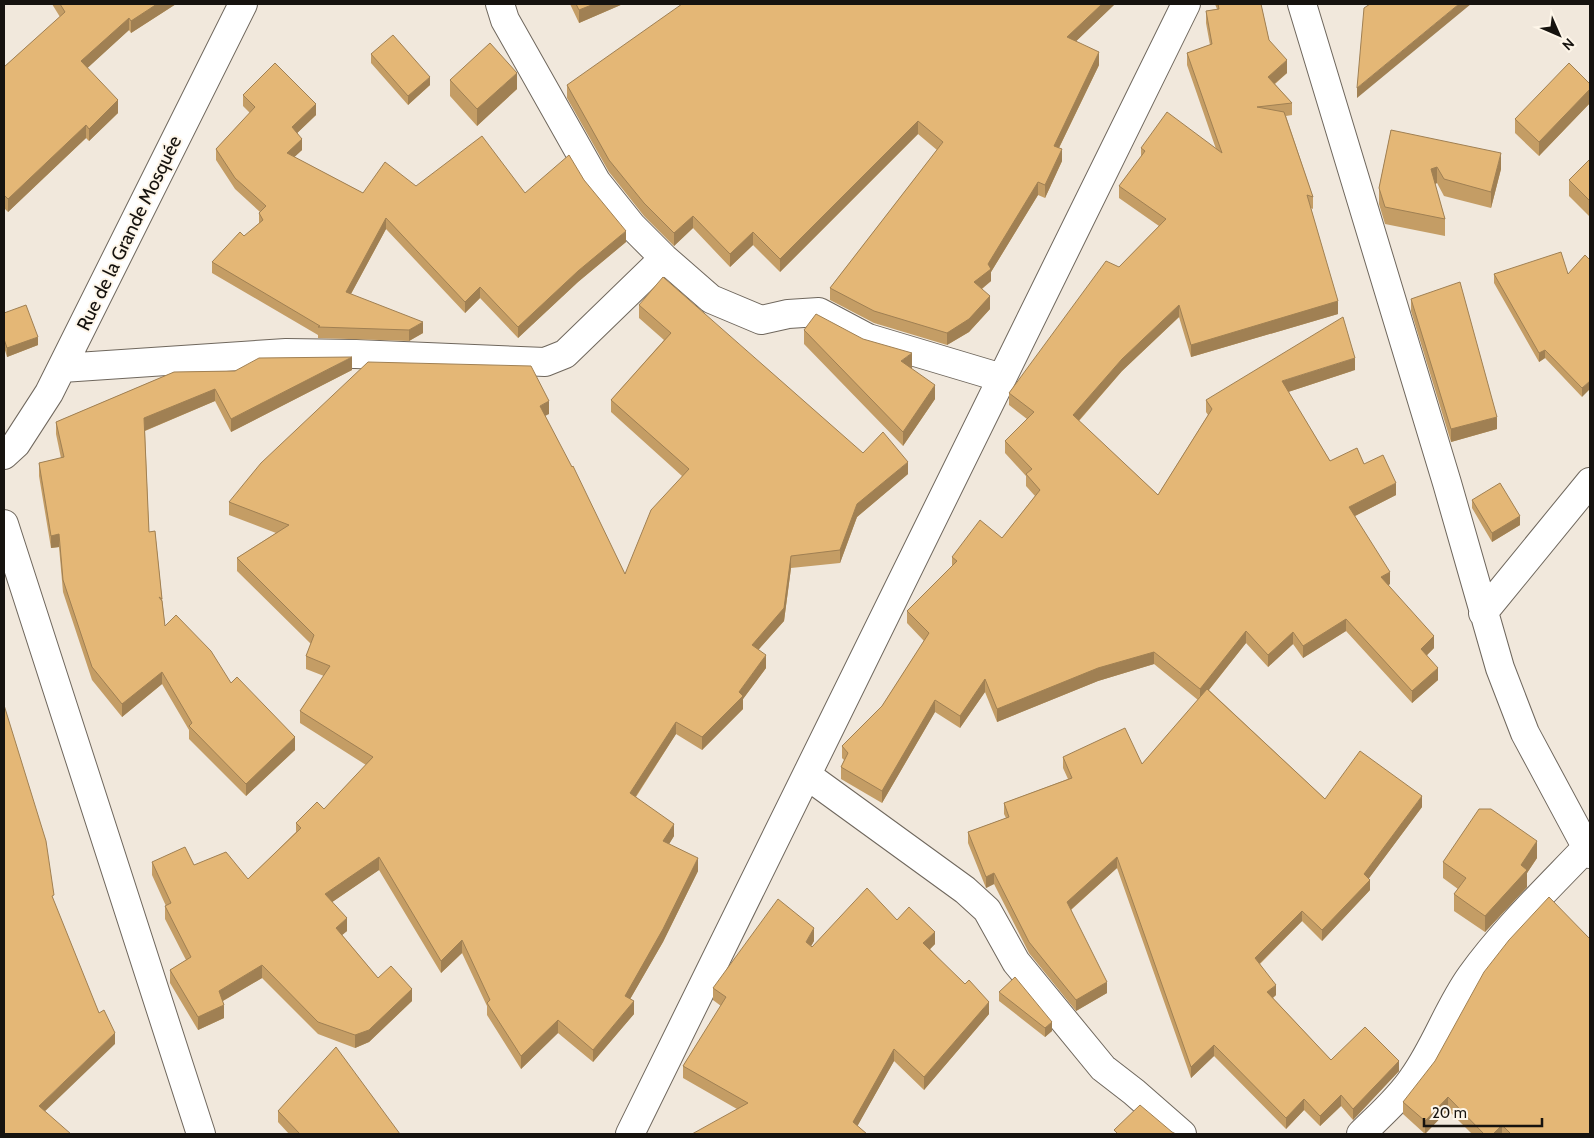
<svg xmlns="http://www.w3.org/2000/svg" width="1594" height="1138" font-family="Cabin,sans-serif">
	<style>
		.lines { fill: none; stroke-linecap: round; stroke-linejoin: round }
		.street-casing { stroke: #6f675d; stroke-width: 30 }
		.street { stroke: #fff; stroke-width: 28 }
		.wall { fill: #c49d65 }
		.shaded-wall { fill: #a08053 }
		.building { fill: #e4b776; stroke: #a08053 }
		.labels { text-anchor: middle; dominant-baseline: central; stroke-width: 4; stroke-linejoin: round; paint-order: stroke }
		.street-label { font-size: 19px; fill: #16130f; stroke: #fef6e9 }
	</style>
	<rect width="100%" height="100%" fill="#f1e8dc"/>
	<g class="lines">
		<!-- street casing -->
		<g class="street-casing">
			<path id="street" d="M500 4 505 20 596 181 632 226 664 258 711 299 761 320 788 314 819 312 868 338 1002 378
				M1302 4 1447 483 1500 668 1525 733 1590 854
				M62 368 286 353 356 354 545 362 565 354 664 258
				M4 455 16 444 49 393 243 4
				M4 524 201 1134
				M1483 613 1590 482
				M808 776 965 890 987 910 1016 962 1103 1068 1134 1092 1182 1134
				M630 1134 1186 4
				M1361 1134C1379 1116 1399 1099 1413 1078 1436 1046 1448 1008 1471 976 1503 931 1548 888 1586 848L1590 846"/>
		</g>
		<!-- street -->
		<use href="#street" class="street"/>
	</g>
	<!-- wall -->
	<path class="wall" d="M52 4H176L131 33 129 30 87 68 118 113 89 141 86 138 8 212 4 208V67L60 17Z
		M570 4H623L579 23Z
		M1115 4 1076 41 1099 65 1059 148 1062 161 1045 198 1038 195 991 272V281L982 289 990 309 969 332 947 345 874 323 830 300V288L937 150 918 134 780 272 753 245 730 267 693 228 674 246 644 216 609 172 567 98V85Z
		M1215 4H1261L1269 40 1287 73 1275 84 1292 103V115L1286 116 1313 197V209L1311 208 1338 314 1191 357 1179 317 1122 371 1079 421 1158 495 1208 415 1206 412V400L1355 370 1288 392 1330 461 1364 464 1396 495 1355 516 1390 584 1388 585 1434 648 1427 655 1438 680 1412 703 1346 631 1303 658 1293 644 1268 667 1246 643 1209 690 1325 799 1422 807 1369 878 1370 890 1322 941 1302 921 1260 964 1276 995 1273 998 1331 1060 1399 1071 1353 1120 1341 1106 1320 1126 1304 1110 1286 1129 1214 1056 1191 1078 1117 868 1071 910 1107 993 1076 1011 1029 953 994 884 986 888 968 843V832L1006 818 1004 814V803L1068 779 1063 768V757L1142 764 1198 700 1154 664 1098 681 997 722 985 692 960 728 935 712 882 803 841 779V767L844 760 842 758V746L882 706 924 641 907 623V611L952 567V557L1002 538 1035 496 1026 486V476L1005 453V441L1027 419 1009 405V393L1119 267 1159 226 1119 198V186L1141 157V148L1216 149 1187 65V53L1210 45 1206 23V11L1217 9Z
		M371 54 430 85 408 105 371 63Z
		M450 80 517 89 477 126 450 96Z
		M1590 84V103L1539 156 1515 133V119Z
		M243 95 316 115 297 133 302 150 294 157 363 193 416 186 525 193 584 180 626 242 578 282 518 338 480 298 465 313 386 229 351 294 423 333 409 341 318 338V335L212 273V262L259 224V213L260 212 235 189 216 160V149L250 113 243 106Z
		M1391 130 1501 169 1491 208 1444 196 1437 183 1435 184 1445 219V236L1385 224 1379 204V188Z
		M1590 159 1589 216 1569 196V180Z
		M1585 255 1582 397 1545 358 1539 362 1494 283V274H1568Z
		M1411 299 1497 429 1451 442 1411 311Z
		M639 305 863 453 908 474 857 517 840 563 791 568 784 621 758 650 766 668 743 699V709L702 750 676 734 636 797 674 836 669 844 698 871 663 942 630 999 634 1014 593 1062 558 1033 521 1069 487 1015V1006L462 953 441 973 379 870 332 902 347 931 342 935 378 978 412 1001 369 1042 355 1048 318 1034 262 978 223 1001 224 1018 198 1030 170 983V970L186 960 165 919V906H166L152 875V862L194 865 248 879 296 832V823L324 809 366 765 300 723V711L324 676 306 669V656L311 644 237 571V558L276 533 229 515V502L549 414 545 416 625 574 682 476 611 412V400L664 340 639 318Z
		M4 313 38 345 7 357 4 347Z
		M804 330 912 368H911L935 399 903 446 804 344Z
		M352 370 231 432 215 401 145 431 149 532 155 531 165 626 231 683 295 750 246 796 189 739V730L162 684 122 717 92 680 63 592 59 547 51 548 39 476V463L61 458 56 434V422L174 372Z
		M1472 500 1520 525 1492 542 1472 508Z
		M1537 858 1527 873V887L1485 932 1454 911V894L1458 889 1443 878V862Z
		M897 920 935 944 930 949 989 1014 924 1090 894 1061 857 1126 737 1109 683 1078V1066L721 1006 713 1000V988L814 941 811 946 812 947Z
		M1589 938 1590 1134H1472L1448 1110 1425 1134 1403 1114V1102Z
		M999 992 1052 1031 1045 1037 999 1001Z
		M278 1111 400 1134H289L278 1122Z"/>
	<!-- shaded-wall -->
	<path class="shaded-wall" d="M157 4H176L131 33V21Z
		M594 4H623L579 23V10Z
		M1102 4H1115L1067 50V37Z
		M1459 4H1471L1357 98V88Z
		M129 18V30L81 74V61Z
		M1099 52V65L1054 158V146Z
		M1287 60V73L1268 89V77Z
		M517 73V89L477 126V109Z
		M430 77V85L408 105V96Z
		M1590 89V103L1539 156V142Z
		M118 100V113L89 141V129Z
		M316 104V115L292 138V127Z
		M918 121V134L780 272V259Z
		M86 125V138L8 212V199Z
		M302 139V150L287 164V153Z
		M1062 149V161L1045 198V185Z
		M1501 153V169L1491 208V192Z
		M1437 167V183L1431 186V169Z
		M1038 182V195L991 272V281L974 295V282L988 264Z
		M1590 199V215L1589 216V200Z
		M693 216V228L674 246V233Z
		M386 218V229L346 303V292Z
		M626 231V242L578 282 518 338V327L578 271Z
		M753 232V245L730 267V254Z
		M480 287V298L465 313V302Z
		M990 296V309L969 332 947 345V333Z
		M1338 301V314L1191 357V345Z
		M1179 305V317L1122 371 1073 427V415L1122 359Z
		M423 322V333L409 341V330Z
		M38 337V345L7 357V348Z
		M1545 350V358L1539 362V353Z
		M912 353V368L901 375V361Z
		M352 357V370L231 432V419Z
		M1355 358V370L1282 394V381Z
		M1590 381V389L1582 397V388Z
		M935 385V399L903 446V432Z
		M215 389V401L144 431V418Z
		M549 401V414L540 418V406Z
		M1497 417V429L1451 442V429Z
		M908 462V474L857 517 840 563V550L857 504Z
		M1396 483V495L1349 519V507Z
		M1520 516V525L1492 542V533Z
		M59 534V547L51 548V536Z
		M791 556V568L784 621 752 657V645Z
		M1390 572V584L1381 590V577Z
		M1346 619V631L1303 658V646Z
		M1246 631V643L1200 701V689Z
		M1293 632V644L1268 667V655Z
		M1434 636V648L1421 661V649Z
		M1154 652V664L1098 681 997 722V709L1098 668Z
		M766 655V668L743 699V709L702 750V737L739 692Z
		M1438 668V680L1412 703V691Z
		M162 672V684L122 717V704Z
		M985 679V692L960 728V716Z
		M935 700V712L882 803V791Z
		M676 722V734L630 805V793Z
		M295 737V750L246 796V784Z
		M1422 796V807L1364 885V874Z
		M674 824V836L663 854V841Z
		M1537 841V858L1527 873V887L1485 932V916Z
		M379 857V870L325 907V894Z
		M1117 857V868L1067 913V902Z
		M698 858V871L663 942 625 1008V996Z
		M994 873V884L986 888V877Z
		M1370 880V890L1322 941V930Z
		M1302 911V921L1255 968V958Z
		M347 918V931L336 940V928Z
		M814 928V941L806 955V942Z
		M935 932V944L923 956V943Z
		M462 940V953L441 973V961Z
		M262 965V978L219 1003V991Z
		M1107 982V993L1076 1011V1000Z
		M1276 985V995L1267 1002V992Z
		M412 989V1001L369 1042 355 1048V1035Z
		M634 1001V1014L593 1062V1050Z
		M989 1002V1014L924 1090V1077Z
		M224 1005V1018L198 1030V1017Z
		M558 1020V1033L521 1069V1056Z
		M1052 1022V1031L1045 1037V1028Z
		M115 1033V1044L39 1117V1106Z
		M1214 1045V1056L1191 1078V1067Z
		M894 1049V1061L853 1134V1122Z
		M1399 1061V1071L1353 1120V1109Z
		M1341 1095V1106L1320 1126V1116Z
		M1448 1097V1110L1425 1134V1121Z
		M1304 1099V1110L1286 1129V1118Z
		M1502 1125V1134H1493Z"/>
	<!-- building -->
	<path class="building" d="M60 4H157L131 21 129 18 81 61 118 100 89 129 86 125 8 199 4 195V67L65 12Z
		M576 4H594L579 10Z
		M682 4H1102L1067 37 1099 52 1054 146 1062 149 1045 185 1038 182 988 264 991 269 974 282 990 296 969 319 947 333 874 311 830 288 943 142 918 121 780 259 753 232 730 254 693 216 674 233 644 203 609 160 567 85Z
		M1218 4H1261L1269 40 1287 60 1268 77 1292 103 1257 107 1284 112 1313 197 1307 195 1338 301 1191 345 1179 305 1122 359 1073 415 1158 495 1212 409 1206 400 1343 317 1355 358 1282 381 1330 461 1357 448 1364 464 1383 455 1396 483 1349 507 1390 572 1381 577 1434 636 1421 649 1438 668 1412 691 1346 619 1303 646 1293 632 1268 655 1246 631 1200 689 1154 652 1098 668 997 709 985 679 960 716 935 700 882 791 841 767 848 753 842 746 882 706 929 633 907 611 957 561 952 557 980 520 1002 538 1040 490 1026 474 1032 469 1005 441 1034 412 1009 393 1106 261 1119 267 1166 219 1119 186 1145 151 1141 148 1167 112 1222 153 1187 53 1212 44 1206 11 1219 9Z
		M1370 4H1459L1357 88 1364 8Z
		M393 35 430 77 408 96 371 54Z
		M490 43 517 73 477 109 450 80Z
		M275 63 316 104 292 127 302 139 287 153 363 193 385 162 416 186 482 136 525 193 569 155 584 180 626 231 578 271 518 327 480 287 465 302 386 218 346 292 423 322 409 330 318 327 320 326 212 262 240 232 244 236 263 220 259 213 266 206 235 178 216 149 255 107 243 95Z
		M1569 63 1590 84V89L1539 142 1515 119Z
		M1391 130 1501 153 1491 192 1444 179 1437 167 1431 169 1445 219 1385 207 1379 188Z
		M1590 159V199L1589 200 1569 180Z
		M1561 252 1568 274 1585 255 1590 260V381L1582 388 1545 350 1539 353 1494 274Z
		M663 277 863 453 883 432 908 462 857 504 840 550 791 556 784 608 752 645 766 655 739 692 743 696 702 737 676 722 630 793 674 824 663 841 698 858 663 929 625 996 634 1001 593 1050 558 1020 521 1056 487 1003 490 1000 462 940 441 961 379 857 325 894 347 918 336 928 378 978 391 966 412 989 369 1030 355 1035 318 1022 262 965 219 991 224 1005 198 1017 170 970 191 957 165 906 171 903 152 862 185 847 194 865 226 852 248 879 301 828 296 823 317 802 324 809 373 757 300 711 330 666 306 656 314 635 237 558 289 525 229 502 261 463 368 362 531 366 549 401 540 406 572 467 573 466 625 574 651 510 689 469 611 400 671 333 639 305Z
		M1460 282 1497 417 1451 429 1411 299Z
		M26 305 38 337 7 348 4 339V313Z
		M816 314 863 339 912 353 901 361 935 385 903 432 804 330Z
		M352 357 231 419 215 389 144 418 149 532 155 531 162 599 159 597 162 601 165 626 176 615 211 651 231 683 237 677 295 737 246 784 189 726 192 723 162 672 122 704 92 667 63 580 59 534 51 536 39 463 64 457 56 422 174 372 235 371 259 358Z
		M1500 483 1520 516 1492 533 1472 500Z
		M1207 689 1325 799 1360 751 1422 796 1364 874 1370 880 1322 930 1302 911 1255 958 1276 985 1267 992 1331 1060 1365 1027 1399 1061 1353 1109 1341 1095 1320 1116 1304 1099 1286 1118 1214 1045 1191 1067 1117 857 1067 902 1107 982 1076 1000 1029 942 994 873 986 877 968 832 1009 817 1004 803 1072 778 1063 757 1125 728 1142 764Z
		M4 705 46 841 54 895 52 896 99 1013 104 1010 115 1033 39 1106 71 1134H4Z
		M1479 809H1491L1537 841 1521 865 1527 870 1485 916 1454 894 1466 878 1443 862Z
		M867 888 897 920 909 907 935 932 923 943 965 984 969 980 989 1002 924 1077 894 1049 853 1122 867 1134H692L748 1103 683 1066 726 997 713 988 778 899 814 928 806 942 812 947Z
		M1549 897 1589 938 1590 937V1134H1511L1502 1125 1493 1134H1484L1448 1097 1425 1121 1403 1102 1435 1061 1484 972 1509 940Z
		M1015 977 1052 1022 1045 1028 999 992Z
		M336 1047 400 1134H300L278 1111Z
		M1140 1105 1172 1132 1176 1134H1118L1114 1130Z"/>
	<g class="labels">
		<!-- street labels -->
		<g class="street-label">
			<text transform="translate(129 233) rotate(-64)">Rue de la Grande Mosquée</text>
		</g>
	</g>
	<!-- border -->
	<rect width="1594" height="1138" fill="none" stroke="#16130f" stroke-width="10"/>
	<!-- north arrow -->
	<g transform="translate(1559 35) rotate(135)" stroke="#fef6e9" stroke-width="4" paint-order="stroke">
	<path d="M0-4L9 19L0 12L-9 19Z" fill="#16130f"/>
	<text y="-8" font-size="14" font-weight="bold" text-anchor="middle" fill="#16130f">N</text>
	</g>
	<!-- scale -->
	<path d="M1424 1118v8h118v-8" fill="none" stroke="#16130f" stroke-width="2.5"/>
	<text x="1432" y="1118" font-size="15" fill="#16130f" stroke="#fef6e9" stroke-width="4" paint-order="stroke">20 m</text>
</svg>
